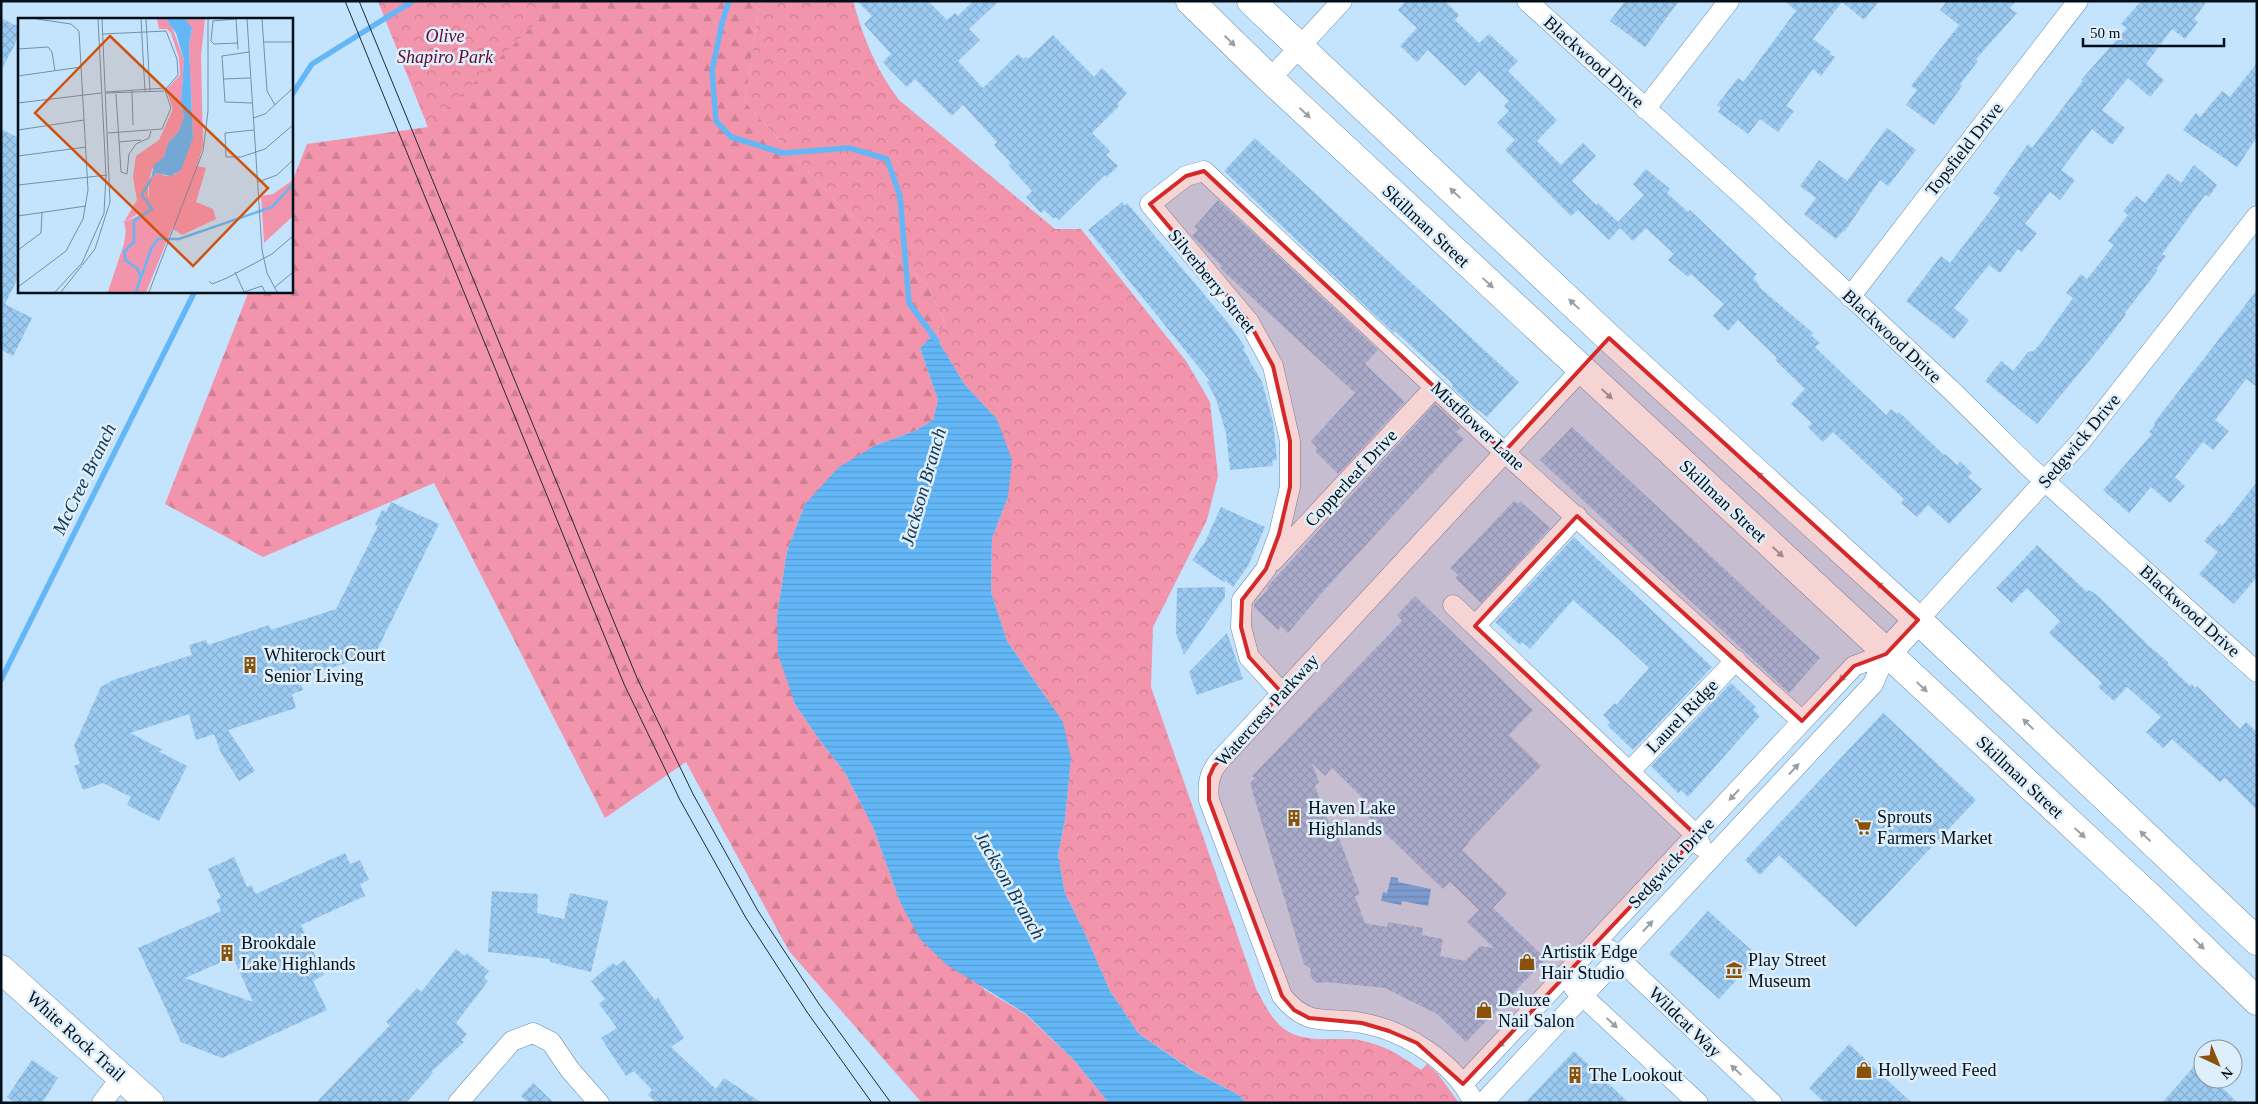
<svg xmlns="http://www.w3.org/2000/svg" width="2258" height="1104" font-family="'Times New Roman',serif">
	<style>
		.forest { fill: url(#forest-firs) }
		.park { fill: url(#park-crowns) }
		.water { fill: url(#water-rules) }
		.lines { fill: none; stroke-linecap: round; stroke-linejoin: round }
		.stream { stroke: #64b7f7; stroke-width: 5.5 }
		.building { fill: url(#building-cross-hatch); fill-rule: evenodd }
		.street-casing { stroke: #6a8eac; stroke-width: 21 }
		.secondary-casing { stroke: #6a8eac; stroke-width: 29 }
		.street { stroke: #fff; stroke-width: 20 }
		.secondary { stroke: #fff; stroke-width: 28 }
		.tram { stroke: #1c2c37; stroke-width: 1 }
		.oneway { fill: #9a9fa3 }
		.marked { fill: #d62828; fill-opacity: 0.2; stroke: #d62828; stroke-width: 4; stroke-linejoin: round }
		.labels { text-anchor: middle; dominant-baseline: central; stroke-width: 5; stroke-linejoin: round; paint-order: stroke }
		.park-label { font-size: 18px; font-style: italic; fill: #63092e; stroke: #deeefb }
		.street-label { font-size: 18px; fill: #03101a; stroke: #deeefb }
		.poi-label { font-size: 18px; fill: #03101a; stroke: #deeefb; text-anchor: start }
		.water-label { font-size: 19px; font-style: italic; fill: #11354e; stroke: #deeefb }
		.inset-river { fill: none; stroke: #64b7f7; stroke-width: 2.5 }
		.inset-road { fill: none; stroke: #778fa2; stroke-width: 1 }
		.view { fill: #d1520d; fill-opacity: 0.15; stroke: #d1520d; stroke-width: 2.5 }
		.inset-edge { fill: none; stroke: #03101a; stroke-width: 2.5 }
	</style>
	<defs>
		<pattern id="forest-firs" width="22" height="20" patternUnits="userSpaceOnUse" patternTransform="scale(1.25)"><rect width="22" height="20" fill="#f294ac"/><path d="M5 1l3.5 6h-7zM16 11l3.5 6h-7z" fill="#ce7f93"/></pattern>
		<pattern id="park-crowns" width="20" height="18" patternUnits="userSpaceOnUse" patternTransform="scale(1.25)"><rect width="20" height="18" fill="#f294ac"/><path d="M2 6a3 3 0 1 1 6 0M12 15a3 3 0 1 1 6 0" fill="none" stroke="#ce7f93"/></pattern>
		<pattern id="water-rules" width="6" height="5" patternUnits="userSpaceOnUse" patternTransform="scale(1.25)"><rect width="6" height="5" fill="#64b7f7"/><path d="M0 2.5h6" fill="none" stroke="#559cd3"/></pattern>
		<pattern id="building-cross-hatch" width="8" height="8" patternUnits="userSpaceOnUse" patternTransform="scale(1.25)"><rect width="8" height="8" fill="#9ccbf2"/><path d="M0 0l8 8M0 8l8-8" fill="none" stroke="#85adcf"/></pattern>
	</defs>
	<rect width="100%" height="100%" fill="#c4e3fc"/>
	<!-- forest -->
	<path class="forest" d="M378 1H760L745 102 835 201 929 287 946 326 934 334 920 348 938 400 933 420 915 431 876 445 805 504 787 551 777 616 795 704 821 742 844 771 873 827 900 902 985 990 1025 1014 1074 1060 1109 1103H922L789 951 686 762 605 818 434 483 263 557 165 504 249 291H291V185L307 144 428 127Z"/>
	<!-- park -->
	<path class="park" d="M378 1H559L428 127Z
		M760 1H853C863 37 876 70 899 100L1055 229H1081L1186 361 1210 402 1218 476 1207 520 1153 627 1151 687 1256 989C1274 1022 1282 1039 1324 1039 1335 1040 1348 1038 1359 1040 1387 1046 1398 1054 1421 1070L1427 1064 1438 1074 1459 1103H1247L1237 1094 1194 1071 1139 1034 1110 991 1086 936 1065 893 1058 855 1065 820 1071 758 1044 694 1007 641 991 592 992 538 1008 497 997 419 965 385 934 334 946 326 929 287 835 201 745 102Z"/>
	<!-- water -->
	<path class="water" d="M934 334 965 385 997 419 1012 460 1008 497 992 538 991 592 1007 641 1063 722 1071 758 1065 820 1058 855 1065 893 1086 936 1110 991 1139 1034 1193 1071 1237 1094 1247 1103H1109L1074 1060 1026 1014 947 965 920 939 900 902 873 827 844 771 821 742 795 704 778 654 777 616 787 551 805 504 839 467 876 445 915 431 933 420 938 400 920 348Z
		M1391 877 1398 878V882L1431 889 1428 906 1402 901 1401 905 1381 901 1383 892 1387 893Z"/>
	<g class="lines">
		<!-- stream -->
		<path class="stream" d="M729 1 722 23 712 71 716 121 731 137 783 153 849 148 887 159 900 196 909 303 937 341
			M291 96 312 64 413 1
			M1 680 195 291"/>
	</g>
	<!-- building -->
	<path class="building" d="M857 1H928L947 20 955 13 958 16 973 1H999L969 29 980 40 958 61 983 88 1018 54 1023 59 1026 57 1028 59 1053 35 1094 77 1102 68 1127 93 1117 104 1119 106 1092 133 1110 151 1106 155 1118 166 1107 177 1105 175 1059 220 1056 217 1054 219 1044 210 1041 213 1026 197 1032 191 1008 165 1011 163 994 145 997 142 963 105 952 116 915 79 907 87 891 71 883 62 891 54 864 24 872 16Z
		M1406 1H1445L1459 15 1455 20 1479 43 1489 34 1518 61 1508 71 1557 120 1537 141 1561 165 1583 143 1596 156 1572 181 1596 205 1598 203 1618 222 1644 195 1633 184 1646 169 1670 189 1667 193 1688 212 1690 210 1757 274 1753 278 1760 286 1759 287 1813 333 1811 335 1820 343 1815 347 1886 415 1891 409 1897 414 1899 412 1944 455 1945 454 1957 465 1960 461 1972 473 1968 477 1982 489 1949 524 1928 505 1917 517 1901 503 1904 499 1833 432 1823 442 1808 427 1812 423 1791 404 1805 389 1775 360 1777 358 1738 320 1728 331 1713 316 1724 304 1691 274 1688 277 1668 260 1674 254 1646 228 1633 241 1620 228 1609 240 1578 210 1571 216 1505 150 1515 140 1497 123 1509 111 1504 106 1509 101 1479 71 1465 86 1428 50 1417 62 1400 46 1417 28 1398 10Z
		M1625 1H1679L1645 47 1610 21Z
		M1785 1H1879L1864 20 1842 2 1813 39 1831 52 1830 54 1835 57 1821 76 1813 69 1786 106 1794 111 1778 132 1760 119 1748 134 1718 112 1721 108 1717 105 1738 78 1743 82 1796 11Z
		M1947 1H2016L2010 8 2017 13 1976 59 1978 61 1960 84 1962 86 1934 125 1906 105 1917 90 1911 86 1959 25 1940 10Z
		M2141 1H2207L2194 19 2198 22 2185 39 2172 29 2146 64 2164 80 2150 97 2128 78 2102 110 2125 128 2112 145 2092 129 2061 170 2075 180 2060 200 2050 192 2025 224 2037 233 2022 252 2018 249 2000 273 1989 265 1954 308 1969 320 1954 339 1906 301 1941 256 1950 263 2000 198 1993 193 2028 144 2032 148 2083 81 2081 80 2127 28 2121 24Z
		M1 18 19 27V36L1 71Z
		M2257 63V137L2237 167 2183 130 2196 113 2200 117 2222 91 2230 97Z
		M1887 128 1916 150 1888 186 1880 180 1844 232 1843 231 1836 239 1804 214 1816 198 1800 186 1819 160 1847 181Z
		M1 129 19 138V276L5 304 32 318 13 356 1 350Z
		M1255 138 1519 382 1487 417 1479 410 1478 411 1452 387 1453 385 1450 381 1395 331 1394 333 1224 171Z
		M2194 165 2217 185 2209 197 2205 195 2162 254 2166 256 2156 269 2158 270 2125 313 2126 314 2109 337 2037 424 1985 381 2001 361 2013 371 2028 352 2034 351 2040 344 2073 298 2066 293 2081 274 2087 279 2114 245 2108 241 2128 215 2123 211 2136 196 2145 203 2168 173 2181 183Z
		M1218 200 1378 350 1365 364 1405 402 1338 474 1315 451 1317 448 1311 441 1355 393 1220 268 1222 266 1192 236 1198 230 1194 227Z
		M1122 202 1125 206 1127 203 1229 324 1245 347 1243 349 1262 382 1273 422 1277 460 1272 461 1273 466 1230 470 1226 433 1216 399 1207 382 1210 381 1088 230Z
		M2257 290V387L2246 379 2215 420 2229 431 2213 450 2203 442 2175 477 2185 486 2170 503 2151 487 2129 513 2103 490 2152 434 2149 432 2155 425 2154 423Z
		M1435 404 1461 428 1456 432 1464 439 1327 587 1288 633 1281 626 1278 630 1254 607V604L1269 588 1267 587Z
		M1572 427 1820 658 1789 693 1540 460Z
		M2257 482V577L2234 604 2199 574 2218 552 2204 541 2219 524 2222 526Z
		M1514 501 1518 504 1520 501 1550 528 1481 603 1455 578 1458 575 1450 568Z
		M391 502 439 524 375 654 308 675 309 677 300 680 303 690 292 694 296 708 228 730 255 771 239 781 221 753 214 734 196 740 189 714 130 733 163 750 158 751 187 766 159 821 127 805 131 797 103 783 83 790 74 766 80 763 74 746 101 687 113 680 192 655 189 645 206 640 208 645 269 625 271 630 336 609 378 526 375 525 382 510 386 512Z
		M1221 507 1265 527 1248 566 1233 587 1225 580V583L1192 560 1205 542Z
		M1574 537 1712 667 1633 750 1607 725 1610 722 1603 715 1615 703 1616 705 1649 668 1617 638 1573 600 1530 649 1522 642 1520 645 1495 622Z
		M2037 545 2087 592 2089 590 2097 595 2148 645 2169 663 2167 664 2190 686 2192 684 2195 688 2197 686 2240 729 2246 722 2257 732V810L2225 778 2220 782 2172 739 2163 748 2146 732 2161 717 2127 687 2114 701 2098 687 2102 683 2049 633 2060 621 2027 588 2012 603 1996 588Z
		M1225 587V597L1184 655 1176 633 1177 588Z
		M1415 596 1533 710 1509 735 1541 766 1468 842 1469 843 1462 850 1507 893 1493 908 1546 959 1466 1042 1437 1014 1385 988 1326 982 1317 983 1313 980 1310 975 1311 969 1304 964 1250 783 1255 778 1252 776 1402 621 1397 615ZM1312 763 1325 776 1332 768 1372 807 1365 814 1443 889 1450 882 1479 910 1467 922 1494 948 1480 946 1465 961 1440 956 1443 939 1422 935 1423 928 1388 922 1387 927 1365 923 1355 896 1360 894 1333 822 1329 823 1315 786 1319 782Z
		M1227 633 1243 679 1197 695 1189 672Z
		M1731 683 1756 707 1753 710 1760 716 1688 797 1681 790 1678 793 1651 766Z
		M1883 713 1976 800 1856 927 1779 855 1760 875 1745 860Z
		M345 853 350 864 360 860 369 880 360 884 365 896 301 925 324 975 313 981 327 1010 222 1058 181 1042 138 948 221 911 216 900 221 898 208 869 234 857 247 887 251 885 256 894ZM233 957 253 1002 185 978Z
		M492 891 538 894 537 913 564 919 570 893 608 901 591 972 550 962V959L488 952Z
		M1708 911 1758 956 1719 999 1669 954Z
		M456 949 465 956 467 953 489 971 484 977 488 981 456 1023 467 1034 461 1040 464 1042 431 1072 433 1073 406 1103H316L390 1025 386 1022 417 988 421 992Z
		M624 960 655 1000 658 998 684 1038 671 1047 716 1089 724 1078 762 1103H657L648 1095 652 1090 634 1071 626 1076 601 1038 617 1028 599 1004 605 999 591 981 613 963 616 966Z
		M1849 1044 1912 1103H1825L1809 1088Z
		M1574 1051 1629 1103H1525Z
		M2203 1056V1079H2213L2238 1103H2162Z
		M32 1060 58 1078 42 1103H15L7 1097Z
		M533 1083 554 1103H529L521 1096Z"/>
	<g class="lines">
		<!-- street casing -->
		<g class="street-casing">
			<path id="street" d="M1527 1 1753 205 1951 390 2027 465 2257 672
				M1270 79 1342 1
				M1645 109 1729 1
				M1850 297 2078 1
				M1273 561 1435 387
				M1453 605 1697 836 1701 846
				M1918 620 2081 441 2257 216
				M1475 626 1577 516
				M1282 693 1249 657 1241 627 1242 600 1266 569 1279 534 1290 487V441L1273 366 1249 322 1150 204 1186 176 1204 171 1504 452 1802 721
				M1629 772 1736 660
				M1610 950 1772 1103
				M1574 988 1698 1103
				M1463 1084 1854 666 1886 654
				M102 1103 122 1076
				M458 1103 512 1041 533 1033 551 1042 570 1070 599 1103
				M1474 1103C1454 1062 1406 1031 1362 1023 1326 1016 1309 1029 1282 996L1209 800C1207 782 1210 771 1222 758L1581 370
				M1483 1103 1873 684 1886 654"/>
		</g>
		<!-- secondary casing -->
		<g class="secondary-casing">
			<path id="secondary" d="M1190 1 1270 79 2153 900 2257 1001
				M1251 1 1609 338 1918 620 2257 941
				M1886 654 1918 620
				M1 969 150 1103"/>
		</g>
		<!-- street -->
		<use href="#street" class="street"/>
		<!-- secondary -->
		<use href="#secondary" class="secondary"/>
		<!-- tram -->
		<path class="tram" d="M345 1 624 684 680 800 746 918 807 1012 872 1103
			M359 1 637 678 693 794 758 911 819 1004 891 1103"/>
	</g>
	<!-- one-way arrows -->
	<defs><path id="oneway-solid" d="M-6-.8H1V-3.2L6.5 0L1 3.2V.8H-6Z" transform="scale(1.25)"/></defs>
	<g class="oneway">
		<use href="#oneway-solid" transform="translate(1230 41) rotate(45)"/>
		<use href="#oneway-solid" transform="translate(1305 113) rotate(43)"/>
		<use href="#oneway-solid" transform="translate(1455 193) rotate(-137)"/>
		<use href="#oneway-solid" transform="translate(1488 283) rotate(43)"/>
		<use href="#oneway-solid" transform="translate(1574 304) rotate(-137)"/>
		<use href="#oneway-solid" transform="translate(1607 394) rotate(43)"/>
		<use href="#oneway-solid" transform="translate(1762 477) rotate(-138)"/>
		<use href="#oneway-solid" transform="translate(1778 552) rotate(43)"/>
		<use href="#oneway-solid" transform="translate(1882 587) rotate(-138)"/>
		<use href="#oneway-solid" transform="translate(1844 676) rotate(133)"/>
		<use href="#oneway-solid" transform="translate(1922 687) rotate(43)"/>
		<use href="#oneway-solid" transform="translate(2028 724) rotate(-136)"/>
		<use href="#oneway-solid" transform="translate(1794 769) rotate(-47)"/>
		<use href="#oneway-solid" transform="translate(1734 795) rotate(133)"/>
		<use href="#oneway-solid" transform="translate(2080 833) rotate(43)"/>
		<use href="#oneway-solid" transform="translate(2145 836) rotate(-136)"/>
		<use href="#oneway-solid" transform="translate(1648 926) rotate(-47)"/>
		<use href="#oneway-solid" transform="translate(2199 944) rotate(44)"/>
		<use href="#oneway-solid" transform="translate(1612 1023) rotate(43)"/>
		<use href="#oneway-solid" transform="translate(1503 1042) rotate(133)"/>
		<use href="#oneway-solid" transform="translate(1736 1070) rotate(-137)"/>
	</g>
	<!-- marked area -->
	<path class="marked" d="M1204 171 1504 452 1609 338 1918 620 1886 654 1854 666 1802 721 1577 516 1475 626 1697 836 1463 1084 1417 1043 1389 1031 1362 1023 1309 1018 1294 1010 1282 996 1209 800V777L1214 766 1282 693 1249 657 1241 627 1242 600 1266 569 1279 534 1290 487V441L1273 366 1249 322 1150 204 1186 176Z"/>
	<!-- icons -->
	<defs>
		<g id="building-bare" transform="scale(1.35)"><path d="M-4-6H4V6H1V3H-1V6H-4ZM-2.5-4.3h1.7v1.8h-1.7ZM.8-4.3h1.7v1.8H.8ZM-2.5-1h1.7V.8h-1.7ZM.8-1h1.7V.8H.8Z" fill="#8a5108" stroke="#deeefb" stroke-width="2.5" paint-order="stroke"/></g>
		<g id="supermarket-bare" transform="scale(1.35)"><path d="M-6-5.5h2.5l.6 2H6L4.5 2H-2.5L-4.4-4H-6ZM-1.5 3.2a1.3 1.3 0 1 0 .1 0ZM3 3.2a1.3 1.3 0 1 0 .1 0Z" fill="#8a5108" stroke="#deeefb" stroke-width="2.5" paint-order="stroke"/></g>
		<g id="shop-bare" transform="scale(1.35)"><path d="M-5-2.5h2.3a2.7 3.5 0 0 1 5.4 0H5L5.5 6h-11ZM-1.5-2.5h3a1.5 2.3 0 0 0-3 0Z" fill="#8a5108" stroke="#deeefb" stroke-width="2.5" paint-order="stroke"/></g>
		<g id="museum-bare" transform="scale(1.35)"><path d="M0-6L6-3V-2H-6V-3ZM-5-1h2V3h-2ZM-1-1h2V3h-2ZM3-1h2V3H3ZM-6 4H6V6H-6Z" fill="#8a5108" stroke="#deeefb" stroke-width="2.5" paint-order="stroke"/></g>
	</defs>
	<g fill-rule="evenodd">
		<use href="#building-bare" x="250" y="665"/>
		<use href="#building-bare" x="1294" y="818"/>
		<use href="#supermarket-bare" x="1863" y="827"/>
		<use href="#building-bare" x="227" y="953"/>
		<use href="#shop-bare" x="1527" y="962"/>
		<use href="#museum-bare" x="1734" y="970"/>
		<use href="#shop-bare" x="1484" y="1010"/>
		<use href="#shop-bare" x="1864" y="1070"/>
		<use href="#building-bare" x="1575" y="1075"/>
	</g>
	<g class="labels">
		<!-- park labels -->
		<g class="park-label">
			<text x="445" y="36">Olive<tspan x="445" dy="21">Shapiro Park</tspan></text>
		</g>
		<!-- street labels -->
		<g class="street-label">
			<text transform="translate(1594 62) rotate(42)">Blackwood Drive</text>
			<text transform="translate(1964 149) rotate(-52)">Topsfield Drive</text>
			<text transform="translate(1426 226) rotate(43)">Skillman Street</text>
			<text transform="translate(1212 281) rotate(51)">Silverberry Street</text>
			<text transform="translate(1892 336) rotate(43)">Blackwood Drive</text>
			<text transform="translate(1478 426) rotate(43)">Mistflower Lane</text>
			<text transform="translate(2079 441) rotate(-50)">Sedgwick Drive</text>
			<text transform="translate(1351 478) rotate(-47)">Copperleaf Drive</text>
			<text transform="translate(1723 501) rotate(43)">Skillman Street</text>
			<text transform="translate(2190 611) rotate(42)">Blackwood Drive</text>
			<text transform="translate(1267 710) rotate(-48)">Watercrest Parkway</text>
			<text transform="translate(1682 716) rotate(-46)">Laurel Ridge</text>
			<text transform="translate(2020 777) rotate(43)">Skillman Street</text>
			<text transform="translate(1671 863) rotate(-47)">Sedgwick Drive</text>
			<text transform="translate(1685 1022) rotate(44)">Wildcat Way</text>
			<text transform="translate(76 1036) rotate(42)">White Rock Trail</text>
		</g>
		<!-- poi labels -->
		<g class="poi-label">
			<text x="264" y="655">Whiterock Court<tspan x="264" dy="21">Senior Living</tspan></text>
			<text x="1308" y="808">Haven Lake<tspan x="1308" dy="21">Highlands</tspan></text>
			<text x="1877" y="817">Sprouts<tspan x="1877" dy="21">Farmers Market</tspan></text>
			<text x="241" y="943">Brookdale<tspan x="241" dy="21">Lake Highlands</tspan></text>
			<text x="1541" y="952">Artistik Edge<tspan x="1541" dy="21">Hair Studio</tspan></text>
			<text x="1748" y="960">Play Street<tspan x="1748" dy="21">Museum</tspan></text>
			<text x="1498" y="1000">Deluxe<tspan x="1498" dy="21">Nail Salon</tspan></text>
			<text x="1878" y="1070">Hollyweed Feed</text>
			<text x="1589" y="1075">The Lookout</text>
		</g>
		<!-- water labels -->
		<g class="water-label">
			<text transform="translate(84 479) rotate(-64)">McCree Branch</text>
			<text transform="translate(923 487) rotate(-74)">Jackson Branch</text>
			<text transform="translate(1010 885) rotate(60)">Jackson Branch</text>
		</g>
	</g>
	<!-- overview -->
	<g transform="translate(18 18)">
		<rect width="275" height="275" fill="#c4e3fc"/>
		<path d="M160 1H187L183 38 185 128 179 148 188 150 178 184 195 191 198 201 164 217 154 210 128 274H90L109 217 106 204 120 198 131 177V161L139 155 148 158 158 156 175 120 171 28 174 11 167 1Z" fill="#f294ac"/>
		<path d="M139 1H148L154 9 166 42 163 84 166 98 161 113 150 125 146 139 134 151 130 165V190L106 204 119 182 115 159 118 138 141 122 155 91 148 72 162 57 161 40 153 15 149 11H141ZM275 162 274 199 246 225 243 178 255 176ZM108 210H154L128 274H90L106 227Z" fill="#f294ac"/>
		<path d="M148 1H167L174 10 171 28 175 120 163 152 153 158 138 155 133 161 136 147 146 139 150 125 161 113 166 98 163 84 166 42 158 15Z" fill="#64b7f7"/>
		<path class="inset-river" d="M124 257 133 231 140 221H161L254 189 275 166M118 274 123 259 119 250 108 243 106 234 116 224V203L134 191 124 177 133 161"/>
		<path class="inset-road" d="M123 1 127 74M128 1 132 74M218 1 195 3 193 23 196 26 220 25M218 1 220 31M229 1 244 232 249 255 259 274M244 1 249 73 257 87M85 16 148 13 159 41 160 57 147 72 153 90 144 111 90 115M246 24H275M0 31 30 29 34 34 37 53M231 34 204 38 207 84 234 85M0 58 63 49M205 61 232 60M114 73 115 107M88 74 147 70M88 75 146 73M98 76 103 154 109 156 111 136 118 126 131 120 133 113M0 85 83 75M235 100 247 96 275 70M0 112 66 102M236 112 207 115 208 139H223L247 131 275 107M101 124 123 122M0 138 68 129M240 164 259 157 275 142M0 167 89 157M0 198 68 188M0 232 23 215 24 194M217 254 226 274 244 268 247 274M191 263 194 266 209 260 254 236 275 218M0 269 48 233 65 201 70 172 61 13 53 6 19 1M256 270 275 254M37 274 64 245 86 195 88 157 80 1M43 274 77 231 92 184 84 1M131 274 185 133 190 93V1"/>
		<path class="view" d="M92 18 250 170 175 248 17 95Z"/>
		<rect width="275" height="275" class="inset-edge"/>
	</g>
	<!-- border -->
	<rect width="2258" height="1104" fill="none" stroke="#03101a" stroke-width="5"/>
	<!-- north arrow -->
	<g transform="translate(2218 1064) rotate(136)"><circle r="24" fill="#deeefb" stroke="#8695a1"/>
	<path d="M0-4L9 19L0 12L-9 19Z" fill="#8a5108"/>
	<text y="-8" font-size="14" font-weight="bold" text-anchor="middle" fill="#03101a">N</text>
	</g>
	<!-- scale -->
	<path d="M2083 38v8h141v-8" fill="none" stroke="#03101a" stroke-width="2.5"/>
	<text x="2090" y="38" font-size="15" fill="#03101a" stroke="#deeefb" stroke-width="4" paint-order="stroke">50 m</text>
</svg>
